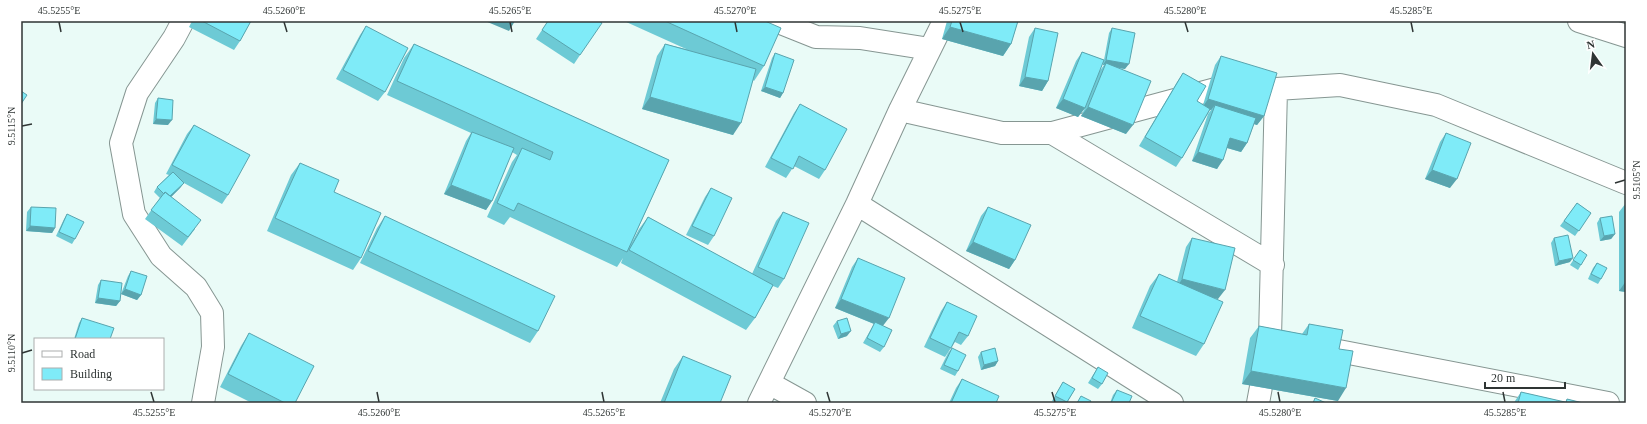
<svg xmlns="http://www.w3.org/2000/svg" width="1647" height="424" font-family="'Times New Roman',serif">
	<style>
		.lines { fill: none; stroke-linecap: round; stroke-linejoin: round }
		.street-casing { stroke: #869692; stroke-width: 24 }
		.street { stroke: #fff; stroke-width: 22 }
		.wall { fill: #6dcad5; fill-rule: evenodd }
		.shaded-wall { fill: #59a4ae }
		.building { fill: #7febf8; stroke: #59a4ae }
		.ticks { fill: none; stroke: #2f3534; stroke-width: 1.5 }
		.neatline { fill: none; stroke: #2f3534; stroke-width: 1.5 }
		.ticks-label { font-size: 10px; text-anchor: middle; fill: #2f3534 }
	</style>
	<rect width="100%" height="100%" fill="#eafbf7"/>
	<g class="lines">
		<!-- street casing -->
		<g class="street-casing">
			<path id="street" d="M183 21 174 38 137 93 121 143 134 214 161 256 196 287 212 313 213 347 203 403
				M776 21 816 37 860 38 930 49
				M1579 21 1626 36
				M900 110 1002 133H1052L1219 88 1252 85 1276 89 1340 85 1436 105 1626 183
				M1052 133 1273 265
				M857 204 1172 403
				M1323 348 1608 403
				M769 383 805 403
				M759 403 857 204 900 110 944 21
				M1258 403 1270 338 1276 89"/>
		</g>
		<!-- street -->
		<use href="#street" class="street"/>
	</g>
	<!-- wall -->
	<path class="wall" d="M192 21H251L240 41 234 50 189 27Z
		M548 21 580 55 574 64 536 39Z
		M624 21H765L764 66 754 81 753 80 733 135 642 109 657 56 665 44 686 49Z
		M947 21H1018L1011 44 1003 56 942 39Z
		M366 26 385 92 378 101 336 79 360 35Z
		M1035 28 1048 81 1042 91 1019 86 1029 37Z
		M1112 28 1125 69 1117 68 1126 134 1081 116 1085 108 1078 117 1056 108 1076 61 1082 52 1104 60 1109 33ZM1103 62V65H1104L1099 72Z
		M414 44 669 160 631 244 639 229 648 217 752 274 776 221 783 212 784 279 778 288 773 286 755 318 746 330 621 263 623 258 617 267 510 217 504 225 487 217 512 162 517 155 512 152 492 201 486 210 444 194 466 141 471 133 387 95 404 58Z
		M775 53 783 93 780 98 761 91 772 58Z
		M1221 56 1264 116 1257 125 1254 124 1247 143 1241 152 1227 148 1217 169 1192 161 1208 114 1211 110H1210L1182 158 1176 167 1139 146 1177 82 1183 73 1197 101 1203 105 1215 65Z
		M158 98 168 125 153 124 155 103Z
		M800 104 825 170 819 179 794 166 786 178 765 167 794 113Z
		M194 125 228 195 222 204 184 183 180 188 171 197 195 229 182 246 145 219 160 198 154 192 157 187 169 175 166 174 187 134Z
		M1446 133 1450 188 1425 179 1440 142Z
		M300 163 334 192 361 258 353 270 267 231 291 175Z
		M711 188 714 236 708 245 686 235 705 197Z
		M1577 203 1591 213 1575 236 1560 226Z
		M1626 203V292L1619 291V212Z
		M31 207 55 228 52 233 26 231 27 212Z
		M988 207 1015 260 1009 269 966 251 981 216Z
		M67 214 75 239 72 244 56 236 64 219Z
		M385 216 538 331 530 343 360 263 377 228Z
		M1600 218 1615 234 1611 239 1600 241 1597 223Z
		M1192 238 1218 299 1214 298 1204 344 1196 356 1132 328 1150 286 1159 274 1177 282 1186 247Z
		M1554 238 1570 262 1555 266 1551 243Z
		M1580 250 1581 265 1578 270 1570 265Z
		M858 258 883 326 884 347 880 352 863 343 874 324 835 308 852 267Z
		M1597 263 1601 279 1598 284 1588 279 1593 268Z
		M131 271 141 295 137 300 121 294 128 276Z
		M101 280 120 301 116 306 95 303 98 285Z
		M947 302 968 336 961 345 955 342 945 357 924 347 941 311Z
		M82 318 110 339H74L79 323Z
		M837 321 847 336 838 339 833 326Z
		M1309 324 1339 349 1338 401 1242 384 1250 338 1259 326 1302 334Z
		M249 333 295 403H252L220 387 241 346Z
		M952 348 958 371 955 376 940 369 948 353Z
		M981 352 998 361 995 366 981 370 978 357Z
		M683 356 720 403H660L674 369Z
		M1098 367 1102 384 1098 389 1088 383Z
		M962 379 996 403H949L956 388Z
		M1063 382 1075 389 1067 403H1056L1052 401Z
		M1117 390 1129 403H1110L1113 395Z
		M1521 392 1565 402 1567 399 1583 403H1514L1515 401Z"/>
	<!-- shaded-wall -->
	<path class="shaded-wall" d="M485 21H515L509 31Z
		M950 27 1011 44 1003 56 942 39Z
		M1106 60 1129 64 1125 69 1105 65 1106 63 1104 65H1103Z
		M1025 77 1048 81 1042 91 1019 86Z
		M765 87 783 93 780 98 761 91Z
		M650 97 741 123 733 135 642 109Z
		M1063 99 1085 108 1078 117 1056 108Z
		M1208 99 1264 116 1257 125 1213 111 1215 105 1211 110 1202 108Z
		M1088 107 1133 125 1126 134 1081 116Z
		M156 119 172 120 168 125 153 124Z
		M1230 138 1247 143 1241 152 1224 147Z
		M1198 152 1223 160 1217 169 1192 161Z
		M1432 170 1457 179 1450 188 1425 179Z
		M184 183 180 188 165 203 168 198Z
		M451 185 492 201 486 210 444 194Z
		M30 226 55 228 52 233 26 231Z
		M1615 234 1611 239 1600 241 1604 236Z
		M973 242 1015 260 1009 269 966 251Z
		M1573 258 1570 262 1555 266 1559 261Z
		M1182 279 1225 290 1218 299 1176 289Z
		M1626 281V292L1619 291Z
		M125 289 141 295 137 300 121 294Z
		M98 298 120 301 116 306 95 303Z
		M841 299 889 318 882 327 835 308Z
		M851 331 847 336 838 339 841 334Z
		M998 361 995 366 981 370 984 365Z
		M1251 371 1346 388 1338 401 1242 384Z"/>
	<!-- building -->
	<path class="building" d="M202 21H251L240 41Z
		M548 21H599L602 23 580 55 542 30Z
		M665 21H765L781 28 764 66Z
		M952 21H1018L1011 44 950 27Z
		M366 26 408 48 385 92 343 70Z
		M1035 28 1058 33 1048 81 1025 77Z
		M1112 28 1135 33 1129 64 1106 60Z
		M414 44 669 160 627 252 518 203 514 211 497 203 522 148 550 160 553 152 397 81Z
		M665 44 756 69 741 123 650 97Z
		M1082 52 1104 60 1085 108 1063 99Z
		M775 53 794 60 783 93 765 87Z
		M1221 56 1277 73 1264 116 1208 99Z
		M1106 63 1151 81 1133 125 1088 107Z
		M1183 73 1206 86 1197 101 1210 109 1182 158 1145 137Z
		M21 91 27 95 21 104Z
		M158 98 173 100 172 120 156 119Z
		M800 104 847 129 825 170 799 156 793 169 771 158Z
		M1215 105 1256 118 1247 143 1230 138 1223 160 1198 152Z
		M194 125 250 155 228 195 172 165Z
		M472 132 514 148 492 201 451 185Z
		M1446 133 1471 143 1457 179 1432 170Z
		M300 163 339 180 334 192 381 213 361 258 275 218Z
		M173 172 184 183 170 196 165 192 164 194 157 187Z
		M711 188 732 198 714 236 692 226Z
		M165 192 201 220 188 237 151 210Z
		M1577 203 1591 213 1579 231 1564 221Z
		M31 207 56 208 55 228 30 226Z
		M988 207 1031 225 1015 260 973 242Z
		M783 212 809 223 784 279 758 267Z
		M67 214 84 222 75 239 59 232Z
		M385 216 555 296 538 331 368 251Z
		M1612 216 1615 234 1604 236 1600 218Z
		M648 217 773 285 755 318 629 250Z
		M1568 235 1573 258 1559 261 1554 238Z
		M1192 238 1235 248 1225 290 1182 279Z
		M1580 250 1587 255 1581 265 1573 260Z
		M858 258 905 278 889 318 841 299Z
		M1597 263 1607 268 1601 279 1591 274Z
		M131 271 147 276 141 295 125 289Z
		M1159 274 1223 302 1204 344 1140 316Z
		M101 280 122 283 120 301 98 298Z
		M947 302 977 316 968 336 959 332 951 348 930 338Z
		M82 318 114 328 110 339H75Z
		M847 318 851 331 841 334 837 321Z
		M875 322 892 330 884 347 867 338Z
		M1309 324 1343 330 1339 349 1353 351 1346 388 1251 371 1259 326 1307 335Z
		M249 333 314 366 295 403H285L228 374Z
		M952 348 966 355 958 371 944 365Z
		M995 348 998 361 984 365 981 352Z
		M683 356 731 376 720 403H664Z
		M1098 367 1108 373 1102 384 1092 378Z
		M962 379 999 396 996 403H951Z
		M1063 382 1075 389 1067 402 1055 396Z
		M1117 390 1132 396 1129 403H1111Z
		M1521 392 1565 402V403H1518Z
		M1081 396 1091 401 1090 403H1077Z
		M1315 398 1326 403H1313Z
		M1567 399 1583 403H1566Z"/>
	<!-- ticks -->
	<path class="ticks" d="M59 22 61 32M284 22 287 32M510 22 512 32M735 22 737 32M960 22 963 32M1185 22 1188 32M1411 22 1413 32M22 126 32 124M1615 183 1625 180M22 353 32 350M151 392 154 402M377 392 379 402M602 392 604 402M827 392 830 402M1052 392 1055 402M1278 392 1280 402M1503 392 1505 402"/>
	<!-- border -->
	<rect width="1647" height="424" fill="none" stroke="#ffffff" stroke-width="44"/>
	<!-- legend -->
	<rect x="34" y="338" width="130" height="52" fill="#ffffff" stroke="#acaeae"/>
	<rect x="42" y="351" width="20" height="6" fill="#ffffff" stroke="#acaeae"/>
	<text x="70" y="358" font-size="12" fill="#2f3534">Road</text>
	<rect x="42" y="368" width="20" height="12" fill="#7febf8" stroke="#acaeae"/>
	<text x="70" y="378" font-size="12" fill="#2f3534">Building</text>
	<!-- north arrow -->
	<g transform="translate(1593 54) rotate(346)" stroke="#ffffff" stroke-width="3" paint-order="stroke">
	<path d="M0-3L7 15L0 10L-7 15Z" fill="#2f3534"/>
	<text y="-6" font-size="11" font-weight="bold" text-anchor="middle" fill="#2f3534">N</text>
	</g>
	<!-- scale -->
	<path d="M1485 382v6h80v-6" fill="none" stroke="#2f3534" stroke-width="2"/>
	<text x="1491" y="382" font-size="12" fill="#2f3534" stroke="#ffffff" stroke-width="3" paint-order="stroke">20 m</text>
	<rect x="22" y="22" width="1603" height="380" class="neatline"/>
	<g class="ticks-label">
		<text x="59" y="14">45.5255°E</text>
		<text x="284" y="14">45.5260°E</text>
		<text x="510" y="14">45.5265°E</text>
		<text x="735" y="14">45.5270°E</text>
		<text x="960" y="14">45.5275°E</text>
		<text x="1185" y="14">45.5280°E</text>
		<text x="1411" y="14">45.5285°E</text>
		<text transform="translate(11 126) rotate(-90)" y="4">9.5115°N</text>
		<text transform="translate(1636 180) rotate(-90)" y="4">9.5105°N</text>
		<text transform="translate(11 353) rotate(-90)" y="4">9.5110°N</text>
		<text x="154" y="416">45.5255°E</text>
		<text x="379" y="416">45.5260°E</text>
		<text x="604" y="416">45.5265°E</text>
		<text x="830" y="416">45.5270°E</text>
		<text x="1055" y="416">45.5275°E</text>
		<text x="1280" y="416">45.5280°E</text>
		<text x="1505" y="416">45.5285°E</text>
	</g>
</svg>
